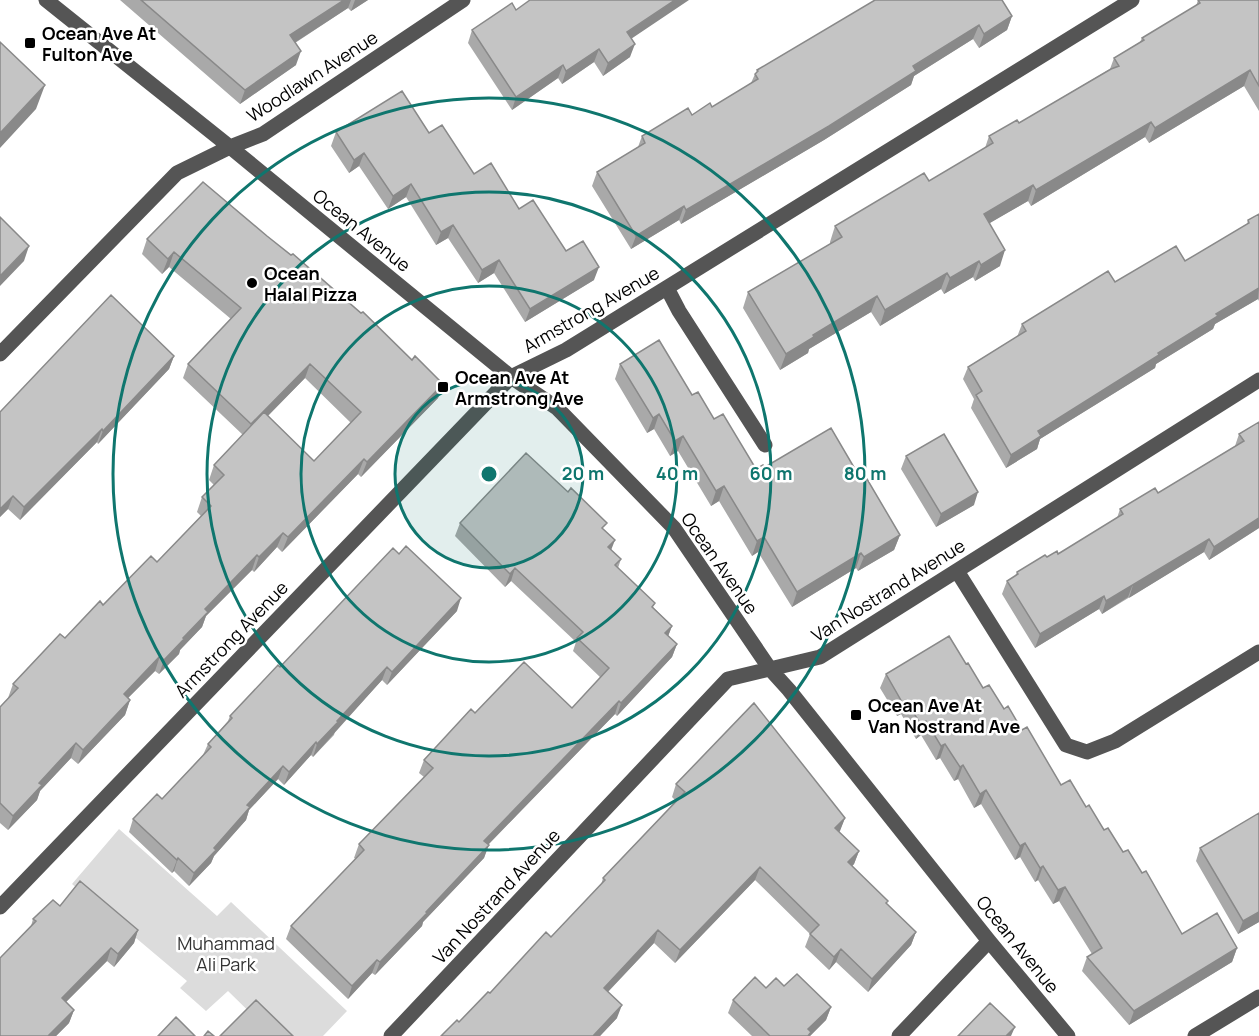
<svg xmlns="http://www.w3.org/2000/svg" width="1259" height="1036" font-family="Manrope,sans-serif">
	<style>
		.green { fill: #dcdcdc }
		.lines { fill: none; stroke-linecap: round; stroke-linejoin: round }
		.minor { stroke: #555; stroke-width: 15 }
		.wall { fill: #a9a9a9; fill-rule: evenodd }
		.shaded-wall { fill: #898989 }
		.building { fill: #c4c4c4; stroke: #898989; stroke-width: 1.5 }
		.ring { fill: none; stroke: #0f766e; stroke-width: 3 }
		.poi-dot { fill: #000; stroke: #fff; stroke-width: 2 }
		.labels { text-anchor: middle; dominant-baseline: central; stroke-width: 5; stroke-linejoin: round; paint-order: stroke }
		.poi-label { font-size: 18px; font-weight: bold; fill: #000; stroke: #fff; text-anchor: start }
		.street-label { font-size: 18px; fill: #000; stroke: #fff }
		.park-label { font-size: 18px; fill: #333; stroke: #fff }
		.centre { fill: #0f766e; stroke: #fff; stroke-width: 3 }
		.ring-label { font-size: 18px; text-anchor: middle; font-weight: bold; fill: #0f766e; stroke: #fff; stroke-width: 5; stroke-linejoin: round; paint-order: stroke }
	</style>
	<rect width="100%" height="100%" fill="#fff"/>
	<!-- green -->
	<path class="green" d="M119 829 217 916 231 902 347 1011 323 1036H274L228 991 206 1011 180 988 187 981 72 884Z"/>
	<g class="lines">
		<!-- minor -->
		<path class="minor" d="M46 0 230 147 511 377 557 408 674 528 770 669 789 690 989 941 1068 1036
			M667 288 679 311 765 445
			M0 354 177 173 230 147 263 134 463 0
			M957 571 1066 745 1087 752 1115 741 1259 652
			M0 907 511 377 566 350 1132 0
			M391 1036 728 679 820 657 1259 380
			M899 1036 989 941
			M1195 1036 1259 997"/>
	</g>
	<!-- wall -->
	<path class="wall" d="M120 0H368L351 11 348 8 295 43 296 65 240 104Z
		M1198 0H1259V111L1244 86 1149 143 1145 137 1031 206 1028 201 989 223 1000 266 975 281 973 277 944 294 941 289 880 326 871 312 809 349 808 353 780 370 743 308 748 292 830 244V242L835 226 929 181 985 148 989 136 1019 123 1110 69 1114 58 1140 42 1142 38 1196 6Z
		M516 10 632 39 630 57 603 76 594 62 562 84 558 78 512 110 468 43 472 30Z
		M1012 16 1007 30 979 48 973 39 914 76 911 85 824 140 681 224 679 220 631 249 592 186 597 172 638 147 642 136 692 115 712 107 751 83 755 74 756 73 757 70Z
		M336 132 429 133 474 174 519 209 566 251 594 280 525 322 494 273 478 283 448 238 436 245 406 197 388 209 359 166 349 173 331 146Z
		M1259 214V301L1258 299 1215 324 1213 329 1156 364 1155 368 1040 439 1037 449 1006 468 971 408 974 399 963 379 968 367 1017 337 1022 324 1115 282 1185 261 1247 224 1248 220Z
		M147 239 412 360 443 384 438 398 361 477 358 474 282 552 277 547 254 572 252 570 206 616 202 627 180 650 179 654 159 674 155 671 128 698 130 700 125 715 78 764 71 758 40 791 37 800 8 830 0 823V707L8 698 13 684 103 605 157 562 201 516 197 512 202 497 214 485 209 480 214 465 243 435 183 378 188 364 231 319 169 267 162 274 142 254ZM305 378 351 423 314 461 268 416Z
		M174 356 169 369 98 444 97 442 20 520 8 509 0 517V412Z
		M620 364 692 395 714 419 756 469 765 467 862 481 900 535 894 550 858 571 856 568 792 607 758 552 752 556 719 501 711 506 678 451 670 456 654 429 647 433 615 379Z
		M1259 422V528L1209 560 1204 552 1102 614 1099 609 1035 648 1002 594 1007 581 1015 576 1017 572 1047 557 1058 554 1117 518 1120 509 1158 493 1235 446 1239 434Z
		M906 456 974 505 936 527 901 469Z
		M460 523 605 530 611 550 621 559 618 568 654 608 672 626 668 636 677 644 672 657 617 716 615 714 488 845 484 858 423 922 422 926 375 975 372 973 348 999 286 939 291 926 356 859 354 858 359 844 424 777 419 773 424 760 475 713 572 708 601 678 573 651 576 642 511 581 505 587 455 536Z
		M457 611 387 685 382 680 335 731 334 735 313 757 311 755 284 785 278 779 249 810 246 820 214 856 211 863 189 886 174 871 172 873 129 832 133 819 162 799 203 755 208 744 228 721 230 716 280 667Z
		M966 664 983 688 1004 709 1022 730 1061 785 1086 807 1104 830 1142 873 1182 934 1237 948 1232 962 1129 1025 1082 971 1087 957 1092 954 1059 901 1053 904 1038 880 1035 882 1020 857 1015 860 981 804 974 808 958 779 954 781 940 758 936 760 921 735 916 739 901 714 897 716 880 688 886 674Z
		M676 784 845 818 839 832 859 851 854 864 852 866 887 904 916 932 911 945 868 992 836 962 829 970 805 947 810 934 755 880 675 963 654 943 608 992 617 1018 600 1036H441L459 1022 551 937 601 885 603 878 676 801 672 797Z
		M1200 848 1259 922 1238 934 1196 861Z
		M60 906 138 930 134 943 114 967 107 961 66 1002 74 1010 69 1023 56 1036H0L33 919Z
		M784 986 831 1007 826 1020 810 1036H752L728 1013 733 1000 766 988Z"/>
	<!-- shaded-wall -->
	<path class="shaded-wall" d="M344 0H351L348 8 285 49 290 35Z
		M355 0H368L351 11Z
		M675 0H689L622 45 627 32Z
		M1012 16 1007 30 979 48 984 34Z
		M979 25 973 39 914 76 911 85 824 140 681 224 686 210Z
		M635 44 630 57 603 76 608 63Z
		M599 49 594 62 562 84 566 71Z
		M301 51 296 65 240 104 245 90Z
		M563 65 558 78 512 110 516 97Z
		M1250 70 1244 86 1149 143 1155 128Z
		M45 85 36 109 0 148V133Z
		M1151 122 1145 137 1031 206 1036 190Z
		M364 153 359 166 349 173 354 160Z
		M411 184 406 197 388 209 393 196Z
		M1033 185 1028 201 978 230 984 214Z
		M684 206 679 220 631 249 636 236Z
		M453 225 448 238 436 245 441 232Z
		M29 246 24 261 0 286V276Z
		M1005 250 1000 266 975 281 981 265Z
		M174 252 169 267 162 274 168 259Z
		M499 260 494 273 478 283 482 270Z
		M979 261 973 277 944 294 950 278Z
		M599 267 594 280 525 322 530 309Z
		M947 273 941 289 880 326 885 310Z
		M1259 288 1258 299 1215 324 1213 329 1156 364 1155 368 1040 439 1037 449 1006 468 1011 455 1038 431 1158 353 1216 314Z
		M877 296 871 312 809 349 808 353 780 370 786 354 813 335Z
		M174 356 169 369 98 444 103 431Z
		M310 364 305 378 246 438 251 424Z
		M443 384 438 398 361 477 367 462Z
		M659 414 654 429 647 433 653 418Z
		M102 429 97 442 20 520 24 507Z
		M683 436 678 451 670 456 675 441Z
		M364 459 358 474 282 552 288 537Z
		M724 486 719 501 711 506 716 491Z
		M978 492 974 505 936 527 941 514Z
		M13 496 8 509 0 517V509Z
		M1259 518V528L1209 560 1214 547Z
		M283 533 277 547 254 572 259 557Z
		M900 535 894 550 858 571 864 557Z
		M764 537 758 552 752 556 757 541Z
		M1209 539 1204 552 1129 598 1133 585Z
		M615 540 610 553 608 547Z
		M861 553 856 568 792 607 797 592Z
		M257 555 252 570 206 616 202 627 180 650 179 654 159 674 164 660 183 638 205 609Z
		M515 568 511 581 505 587 510 574Z
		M1133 584 1128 597 1102 614 1106 601Z
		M1104 596 1099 609 1035 648 1040 634Z
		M461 598 457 611 387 685 392 672Z
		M672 626 667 639 665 633Z
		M677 644 672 657 617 716 621 703Z
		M160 656 155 671 118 708 124 694Z
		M387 667 382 680 313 757 317 744 337 721Z
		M130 700 125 715 78 764 83 750Z
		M906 700 901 714 897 716 902 702Z
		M619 701 615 714 479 854 484 841Z
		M926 721 921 735 916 739 921 725Z
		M316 742 311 755 284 785 289 772Z
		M76 743 71 758 40 791 37 800 8 830 13 816 39 783Z
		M945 744 940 758 936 760 941 746Z
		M963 765 958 779 954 781 960 767Z
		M283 766 278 779 249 810 246 820 214 856 211 863 189 886 194 873 247 805Z
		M986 790 981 804 974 808 980 794Z
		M845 818 840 831 831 841 835 828Z
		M1025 843 1020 857 1015 860 1020 846Z
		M489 845 484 858 423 922 422 926 375 975 380 962 426 912Z
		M859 851 854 864 844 875 848 862Z
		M178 858 174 871 172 873 177 860Z
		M1043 866 1038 880 1035 882 1040 868Z
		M760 867 755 880 675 963 680 950Z
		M1065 887 1059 901 1053 904 1058 890Z
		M1259 912V922L1238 934 1243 921Z
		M138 930 134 943 114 967 118 954Z
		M658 930 654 943 599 1001 604 988Z
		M916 932 911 945 868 992 872 979Z
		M111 948 107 961 57 1011 62 998Z
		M1237 948 1232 962 1129 1025 1134 1011Z
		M841 949 836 962 829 970 834 957Z
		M377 960 372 973 348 999 352 986Z
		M622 1005 617 1018 600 1036H593Z
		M831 1007 826 1020 810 1036H805L808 1029Z
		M74 1010 69 1023 56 1036H48Z
		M1015 1027 1011 1036H1006Z"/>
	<!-- building -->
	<path class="building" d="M141 0H344L290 35 301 51 245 90Z
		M530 0H675L627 32 635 44 608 63 599 49 566 71 563 65 516 97 472 30 512 3 516 10Z
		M875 0H1002L1012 16 984 34 979 25 913 66 916 71 829 126 686 210 684 206 636 236 597 172 645 143 642 136 688 108 692 115 710 103 712 107 758 79 755 74 758 71 757 70Z
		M1198 0H1259V86L1250 70 1155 128 1151 122 1036 190 1033 185 984 214 1005 250 981 265 979 261 950 278 947 273 885 310 877 296 813 335 814 337 786 354 748 292 842 237 835 226 924 173 929 181 993 143 989 136 1017 120 1019 123 1111 69 1119 66 1114 58 1144 40 1142 38 1200 3Z
		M0 42 45 85 0 133Z
		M402 91 429 133 442 125 474 174 491 163 519 209 533 200 566 251 583 241 599 267 530 309 499 260 482 270 453 225 441 232 411 184 393 196 364 153 354 160 336 132Z
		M203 182 267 236 291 255 293 254 361 313 363 312 412 360 415 356 443 384 367 462 364 459 288 537 283 533 259 557 257 555 205 609 208 612 183 638 184 639 164 660 160 656 124 694 130 700 83 750 76 743 39 783 42 785 13 816 0 803V707L18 688 13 684 60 634 65 638 100 601 103 605 151 556 157 562 211 506 202 497 224 475 214 465 264 412 314 461 361 412 310 364 251 424 188 364 241 308 174 252 168 259 147 239Z
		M1259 214V288L1216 314 1218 316 1158 353 1159 355 1038 431 1041 436 1011 455 976 395 982 391 968 367 1026 331 1022 324 1108 271 1115 282 1176 246 1185 261 1249 223 1248 220Z
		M0 217 29 246 0 276Z
		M111 295 174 356 103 431 102 429 24 507 13 496 0 509V412Z
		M659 340 692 395 698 392 714 419 723 414 756 469 763 465 765 467 831 428 862 481 867 479 900 535 864 557 861 553 797 592 764 537 757 541 724 486 716 491 683 436 675 441 659 414 653 418 620 364Z
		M1259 422V518L1214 547 1209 539 1106 601 1104 596 1040 634 1007 581 1018 574 1017 572 1045 555 1047 557 1057 551 1058 554 1123 514 1120 509 1155 488 1158 493 1244 441 1239 434Z
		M944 434 978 492 941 514 906 456Z
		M526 453 568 492 571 488 607 523 602 528 615 540 608 547 621 559 615 565 655 603 652 607 672 626 665 633 677 644 621 703 619 701 484 841 489 845 426 912 427 913 380 962 377 960 352 986 291 926 364 850 359 844 433 768 424 760 471 709 475 713 524 662 572 708 609 668 577 638 583 632 515 568 510 574 460 523Z
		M406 546 461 598 392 672 387 667 337 721 338 722 317 744 316 742 289 772 283 766 247 805 250 807 214 848 216 850 194 873 178 858 177 860 133 819 157 794 162 799 211 747 208 744 232 718 230 716 278 665 280 667 393 548 399 554Z
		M949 636 966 664 968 663 983 688 989 685 1004 709 1008 706 1022 730 1027 727 1061 785 1070 780 1086 807 1089 805 1104 830 1108 828 1123 852 1128 850 1142 873 1146 871 1182 934 1217 913 1237 948 1134 1011 1087 957 1102 948 1065 887 1058 890 1043 866 1040 868 1025 843 1020 846 986 790 980 794 963 765 960 767 945 744 941 746 926 721 921 725 906 700 902 702 886 674Z
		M754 703 845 818 835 828 859 851 848 862 888 901 886 903 916 932 872 979 841 949 834 957 810 934 819 925 760 867 680 950 658 930 604 988 622 1005 593 1036H441L457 1020 459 1022 488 992 490 993 546 932 551 937 605 880 603 878 685 792 676 784Z
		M1259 813V912L1243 921 1200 848Z
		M80 881 138 930 118 954 111 948 62 998 74 1010 48 1036H0V958L36 921 33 919 53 900 60 906Z
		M797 974 831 1007 808 1029 811 1032 808 1036H770L733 1000 755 977 766 988 776 978 784 986Z
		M256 1000 293 1036H220Z
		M990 1003 1015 1027 1006 1036H958Z
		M176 1017 195 1036H158Z
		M208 1031 214 1036H204Z"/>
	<!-- distance rings -->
	<circle cx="489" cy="474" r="94" fill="#0f766e" fill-opacity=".12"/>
	<g class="ring">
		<circle cx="489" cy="474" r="94"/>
		<circle cx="489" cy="474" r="188"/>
		<circle cx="489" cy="474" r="282"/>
		<circle cx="489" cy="474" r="376"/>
	</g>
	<!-- markers -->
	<g class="poi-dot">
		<rect x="24" y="37" width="12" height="12" rx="3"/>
		<circle cx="252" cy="283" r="6"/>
		<rect x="437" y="381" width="12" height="12" rx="3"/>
		<rect x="850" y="709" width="12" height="12" rx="3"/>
	</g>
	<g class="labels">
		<!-- poi labels -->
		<g class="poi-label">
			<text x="42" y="33">Ocean Ave At<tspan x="42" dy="21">Fulton Ave</tspan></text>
			<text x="264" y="273">Ocean<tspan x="264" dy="21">Halal Pizza</tspan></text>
			<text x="455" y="377">Ocean Ave At<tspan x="455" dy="21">Armstrong Ave</tspan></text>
			<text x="868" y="705">Ocean Ave At<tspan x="868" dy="21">Van Nostrand Ave</tspan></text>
		</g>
		<!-- street labels -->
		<g class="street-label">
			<text transform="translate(312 76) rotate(-33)">Woodlawn Avenue</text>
			<text transform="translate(362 230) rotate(39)">Ocean Avenue</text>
			<text transform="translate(591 309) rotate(-30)">Armstrong Avenue</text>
			<text transform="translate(720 563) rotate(55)">Ocean Avenue</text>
			<text transform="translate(888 590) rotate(-32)">Van Nostrand Avenue</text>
			<text transform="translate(231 639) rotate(-46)">Armstrong Avenue</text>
			<text transform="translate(496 896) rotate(-47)">Van Nostrand Avenue</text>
			<text transform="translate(1018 944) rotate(51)">Ocean Avenue</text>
		</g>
		<!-- park labels -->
		<g class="park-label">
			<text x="226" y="943">Muhammad<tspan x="226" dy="21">Ali Park</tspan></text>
		</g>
	</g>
	<circle cx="489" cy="474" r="9" class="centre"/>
	<g class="ring-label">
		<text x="583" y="480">20 m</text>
		<text x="677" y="480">40 m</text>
		<text x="771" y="480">60 m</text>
		<text x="865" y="480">80 m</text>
	</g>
</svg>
